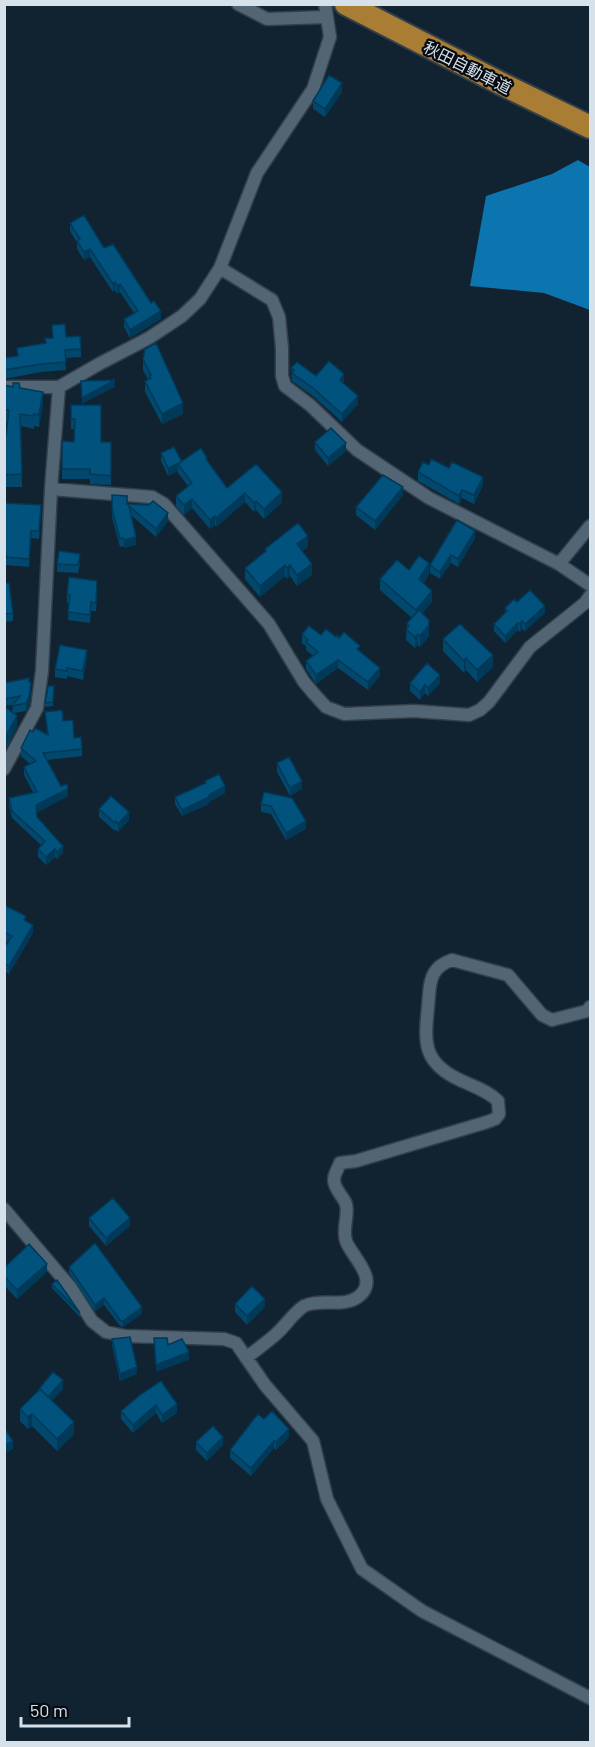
<svg xmlns="http://www.w3.org/2000/svg" width="595" height="1747" font-family="Barlow,'Noto Sans JP',sans-serif">
	<style>
		.water { fill: #0c74af }
		.lines { fill: none; stroke-linecap: round; stroke-linejoin: round }
		.street-casing { stroke: #333f4a; stroke-width: 15 }
		.highway-casing { stroke: #333f4a; stroke-width: 26 }
		.street { stroke: #516575; stroke-width: 12 }
		.highway { stroke: #a97d34; stroke-width: 22 }
		.wall { fill: #02476c }
		.shaded-wall { fill: #013958 }
		.building { fill: #02527e; stroke: #013958; stroke-width: 1.5 }
		.labels { text-anchor: middle; dominant-baseline: central; stroke-width: 4.5; stroke-linejoin: round; paint-order: stroke }
		.street-label { font-size: 16px; fill: #d6e1ea; stroke: #050b11 }
	</style>
	<rect width="100%" height="100%" fill="#112330"/>
	<!-- water -->
	<path class="water" d="M578 160 590 167V310L544 293 470 286 486 196 552 174Z"/>
	<g class="lines">
		<!-- street casing -->
		<g class="street-casing">
			<path id="street" d="M238 4 267 19 327 17
				M220 268 272 300 279 317 282 348V376L285 386 310 405 357 450 429 498 559 564 590 585
				M4 387H59L99 364 149 338 182 316 200 299 220 268 257 173 313 89 330 37 325 4
				M51 489 152 497 164 504 269 624 304 682 315 695 326 707 344 714 414 711 469 715 480 710 489 702 530 647 585 603 590 596
				M559 564 590 526
				M4 769 37 708 42 671 51 489 59 387
				M4 1209 71 1288 92 1321 106 1332 125 1336 224 1339 236 1343 265 1385 313 1441 327 1499 362 1569 422 1611 590 1698
				M246 1358C256 1350 266 1343 275 1335 285 1327 293 1313 304 1306 320 1298 343 1308 358 1297 381 1280 351 1256 346 1241 342 1228 349 1216 346 1204 343 1196 334 1189 334 1180 334 1174 338 1169 340 1163L356 1161 487 1122 495 1119 499 1114 498 1101C488 1091 475 1087 462 1081 417 1061 426 1037 429 995 430 977 434 966 452 960L508 975 542 1015 552 1020 587 1011 590 1007"/>
		</g>
		<!-- highway casing -->
		<g class="highway-casing">
			<path id="highway" d="M346 4 500 83 590 127"/>
		</g>
		<!-- street -->
		<use href="#street" class="street"/>
		<!-- highway -->
		<use href="#highway" class="highway"/>
	</g>
	<!-- wall -->
	<path class="wall" d="M342 92 325 117 313 109V101Z
		M70 223 104 248 161 319 130 338 124 327V319L134 313 120 292 117 294 115 290 113 292 90 257 84 260 77 249V243L70 231Z
		M52 325 81 349V357L65 358 66 370 41 372 4 379V358L17 356V348L45 343 52 338Z
		M143 359 183 414 162 424 145 392V381L148 380 143 370Z
		M291 368 316 376 344 382V383L358 404 342 422 313 396 292 381Z
		M4 385 20 388 43 404 39 427 34 426V429L21 426 22 487H4V436H6L8 422H4Z
		M71 405 101 442 111 476V485L90 484V479H62V441L74 442V429H71Z
		M315 442 346 451 328 466 315 450Z
		M161 453 182 462 207 461 227 488 282 502 264 519 256 510 254 512 245 502 216 527 215 525 210 529 192 508 184 515 176 506V496L188 486 178 473V471L168 476 161 461Z
		M429 465 483 485 474 504 462 498 459 504 418 481V472Z
		M112 495 127 504 168 521 156 537 132 516 136 545 124 548 123 546 120 547 112 517Z
		M403 495 375 530 356 515V507Z
		M4 503 41 513 39 539 31 538 29 567 6 565V560H4Z
		M475 538 458 567 451 563 440 579 430 573V565Z
		M308 547 302 551 312 575 297 586 290 576 287 579 285 576 260 597 245 579V568L265 552V549Z
		M80 563 78 573 57 572V564Z
		M409 570 429 574 424 583 432 602 422 614 429 636 420 647 418 645 415 648 406 640 407 623 412 618 380 590V579Z
		M4 583 13 613V621L4 622Z
		M97 589 96 611H91L90 623 68 620 69 603H67V594Z
		M517 602 545 613 525 631 522 629 520 632 518 630 505 643 494 631V624L505 614V608Z
		M302 634 336 637 360 652 380 676 368 690 338 668 316 684 306 669V661L313 656 306 650V646L302 643Z
		M443 639 493 667 477 682 466 670 464 673 443 651Z
		M87 658 83 680 67 676V679L55 677V669Z
		M4 683 31 690 29 705 26 711 14 713 17 727 6 749 13 705 4 706Z
		M410 683H440L428 696 425 693 420 700 410 691Z
		M54 686 53 706 45 707V703Z
		M45 712 63 721 82 749V756L47 760 61 786 68 796 36 813 37 817 63 853 57 859 55 857 46 865 38 857V849L41 845 12 818 9 806V798L33 792 24 775V767L30 764 21 756V748L33 732 47 734Z
		M277 763 302 789 290 796 277 772Z
		M205 781 225 793 209 802V804L182 816 175 804V797L205 783Z
		M264 792 306 829 286 840 271 814 261 812V804Z
		M99 809 129 820 118 832 116 830 115 831 99 817Z
		M4 905 26 922 33 933 9 974 4 971V948L8 942 4 940Z
		M89 1218 130 1226 106 1246 89 1226Z
		M69 1267 142 1314 123 1327 120 1326 104 1305 95 1311 69 1273Z
		M4 1268 47 1272 17 1299 4 1285Z
		M52 1284 79 1313 80 1317 52 1288Z
		M235 1304 265 1307 247 1325 235 1312Z
		M112 1339 137 1374 120 1381 112 1346Z
		M63 1389 52 1401 74 1434 57 1451 32 1426 28 1429 20 1421V1409Z
		M140 1395 177 1413 162 1423 156 1413 133 1433 121 1419V1411Z
		M264 1419 289 1437 276 1450 274 1448 251 1476 230 1458V1450Z
		M196 1442 223 1445 207 1461 196 1450Z"/>
	<!-- shaded-wall -->
	<path class="shaded-wall" d="M342 83V92L325 117V109Z
		M90 249V257L84 260V252Z
		M115 282V290L113 292V284Z
		M120 284V292L117 294V286Z
		M161 311V319L130 338V330Z
		M344 374V382L340 388V380Z
		M115 380V387L82 404V398Z
		M43 392V404L39 427V415Z
		M358 396V404L342 422V414Z
		M183 403V414L162 424V414Z
		M346 443V451L328 466V458Z
		M182 462 178 464V471L168 476V468Z
		M483 477V485L474 504V495Z
		M403 487V495L375 530V521Z
		M462 490V498L459 504V496Z
		M282 492V502L264 519V509Z
		M245 493V502L216 527V518Z
		M192 499V508L184 515V505Z
		M256 501V510L254 512V503Z
		M168 513V521L156 537V529Z
		M215 516V525L210 529V520Z
		M475 531V538L458 567V559Z
		M308 536V547L297 555V544Z
		M136 537V545L124 548V540Z
		M451 555V563L440 579V572Z
		M429 563V574L419 590V579Z
		M312 564V575L297 586V575Z
		M285 565V576L260 597V586Z
		M290 565V576L287 579V568Z
		M432 591V602L416 621V610Z
		M545 606V613L525 631V624Z
		M522 621V629L520 632V624Z
		M518 623V630L505 643V636Z
		M429 625V636L420 647V636Z
		M418 634V645L415 648V637Z
		M87 650V658L83 680V671Z
		M493 655V667L477 682V670Z
		M466 658V670L464 673V661Z
		M338 660V668L316 684V675Z
		M380 668V676L368 690V682Z
		M440 675V683L428 696V688Z
		M31 682 29 705 26 711V703Z
		M425 685V693L420 700V692Z
		M17 716V727L4 750V739Z
		M302 781V789L290 796V788Z
		M225 786V793L209 802V804L182 816V810Z
		M68 789V796L36 813V805Z
		M129 812V820L118 832V824Z
		M306 821V829L286 840V833Z
		M63 846V853L57 859V852Z
		M55 849V857L46 865V857Z
		M33 925V933L9 974V966Z
		M130 1218V1226L106 1246V1238Z
		M47 1264V1272L17 1299V1290Z
		M104 1298V1305L95 1311V1305Z
		M265 1299V1307L247 1325V1316Z
		M142 1307V1314L123 1327V1321Z
		M189 1352V1360L156 1372V1365Z
		M137 1367V1374L120 1381V1374Z
		M63 1380V1389L48 1406V1397Z
		M177 1404V1413L162 1423V1415Z
		M156 1405V1413L133 1433V1425Z
		M32 1414V1426L28 1429V1417Z
		M74 1422V1434L57 1451V1439Z
		M289 1429V1437L276 1450V1442Z
		M223 1437V1445L207 1461V1453Z
		M13 1441V1449L4 1454V1446Z
		M274 1441V1448L251 1476V1468Z"/>
	<!-- building -->
	<path class="building" d="M329 75 342 83 325 109 313 101Z
		M84 215 104 248 113 244 151 303 154 301 161 311 130 330 124 319 138 311 120 284 117 286 115 282 113 284 90 249 84 252 77 241 80 239 70 223Z
		M65 324 66 337 80 336 81 349 65 350 66 362 41 364 4 370V358L18 356 17 348 46 343 45 338H53L52 325Z
		M156 343 183 403 162 414 145 381 151 378 149 376 151 375 143 359 145 349Z
		M329 361 344 374 340 380 358 396 342 414 313 388 292 373 294 370 291 368 297 362 316 376Z
		M115 380 82 398 81 381Z
		M13 383H19L20 388 43 392 39 415 34 414V416L20 414 22 474 4 475V436H6L9 410H4V385L13 387Z
		M71 405H101V442H111V476L90 474V469H62V441L74 442 75 419H71Z
		M331 428 346 443 328 458 315 442Z
		M174 447 182 462 168 468 161 453Z
		M201 448 207 458 206 459 227 488 256 464 282 492 264 509 256 501 254 503 245 493 216 518 215 516 210 520 192 499 184 505 176 496 192 483 178 464Z
		M431 459 449 468 452 462 483 477 474 495 462 490 459 496 418 472 423 462 429 465Z
		M383 475 403 487 375 521 356 507Z
		M112 495 127 496V504L149 505 153 501 168 513 156 529 129 506 136 537 124 540 123 538 120 539 112 509Z
		M4 503 41 505 39 531H31L29 559 6 557V553L4 552Z
		M457 520 475 531 458 559 451 555 440 572 430 565Z
		M298 523 308 536 297 544 312 564 297 575 290 565 287 568 285 565 260 586 245 568 266 551 265 549Z
		M59 551 80 554 78 565 57 564Z
		M419 556 429 563 419 579 432 591 416 610 380 579 397 560 409 570Z
		M69 577 97 581 96 603 91 602 90 615 68 612 70 595 67 594Z
		M4 583H9L13 613 4 614Z
		M530 590 545 606 525 624 522 621 520 624 518 623 505 636 494 624 507 611 505 608 514 599 517 602Z
		M419 610 429 620V625L420 636 418 634 415 637 406 629 409 626 407 623Z
		M460 624 493 655 477 670 466 658 464 661 443 639Z
		M309 626 321 635 326 629 336 637 337 635 339 638 344 632 360 646 357 649 380 668 368 682 338 660 316 675 306 661 318 652 306 642 308 640 302 634Z
		M60 645 87 650 83 671 67 668V671L55 669Z
		M427 663 440 675 428 688 425 685 420 692 410 683Z
		M29 678V682H31L29 698 26 703 12 706 20 696 4 699V683Z
		M48 686H54L53 702 45 703Z
		M7 708 17 716 4 739V711Z
		M62 710 63 721 73 720 74 738 81 737 82 749 43 753 61 786 67 784 68 789 36 805 37 817 63 846 57 852 55 849 46 857 38 849 45 841 12 811 9 798 37 792 24 767 36 761 21 748 30 730 33 732 35 728 48 735 45 712Z
		M289 757 302 781 290 788 277 763Z
		M219 774 225 786 209 795V797L182 810 175 797 206 783 205 781Z
		M264 792 292 798 306 821 286 833 271 806 261 804Z
		M111 796 129 812 118 824 116 821 115 823 99 809Z
		M4 905 26 916 24 920 33 925 9 966 4 963V948L12 936 4 932Z
		M113 1198 130 1218 106 1238 89 1218Z
		M95 1243 142 1307 123 1321 120 1320 104 1298 95 1305 69 1267Z
		M29 1244 47 1264 17 1290 4 1276V1268Z
		M57 1280 80 1313 52 1284Z
		M252 1286 265 1299 247 1316 235 1304Z
		M130 1337 137 1367 120 1374 112 1339Z
		M154 1338H167L168 1345 182 1339 189 1352 156 1365Z
		M53 1372 63 1380 48 1397 40 1389H39Z
		M161 1381 177 1404 162 1415 156 1405 133 1425 121 1411 140 1395Z
		M40 1389 74 1422 57 1439 32 1414 28 1417 20 1409Z
		M272 1411 289 1429 276 1442 274 1441 251 1468 230 1450 258 1414 264 1419Z
		M213 1426 223 1437 207 1453 196 1442Z
		M4 1428 13 1441 4 1446Z"/>
	<g class="labels">
		<!-- street labels -->
		<g class="street-label">
			<text transform="translate(468 67) rotate(27)">秋田自動車道</text>
		</g>
	</g>
	<!-- border -->
	<rect width="595" height="1747" fill="none" stroke="#d6e1ea" stroke-width="12"/>
	<!-- scale -->
	<path d="M21 1717v9h108v-9" fill="none" stroke="#d6e1ea" stroke-width="3"/>
	<text x="30" y="1717" font-size="18" fill="#d6e1ea" stroke="#050b11" stroke-width="4.5" paint-order="stroke">50 m</text>
</svg>
